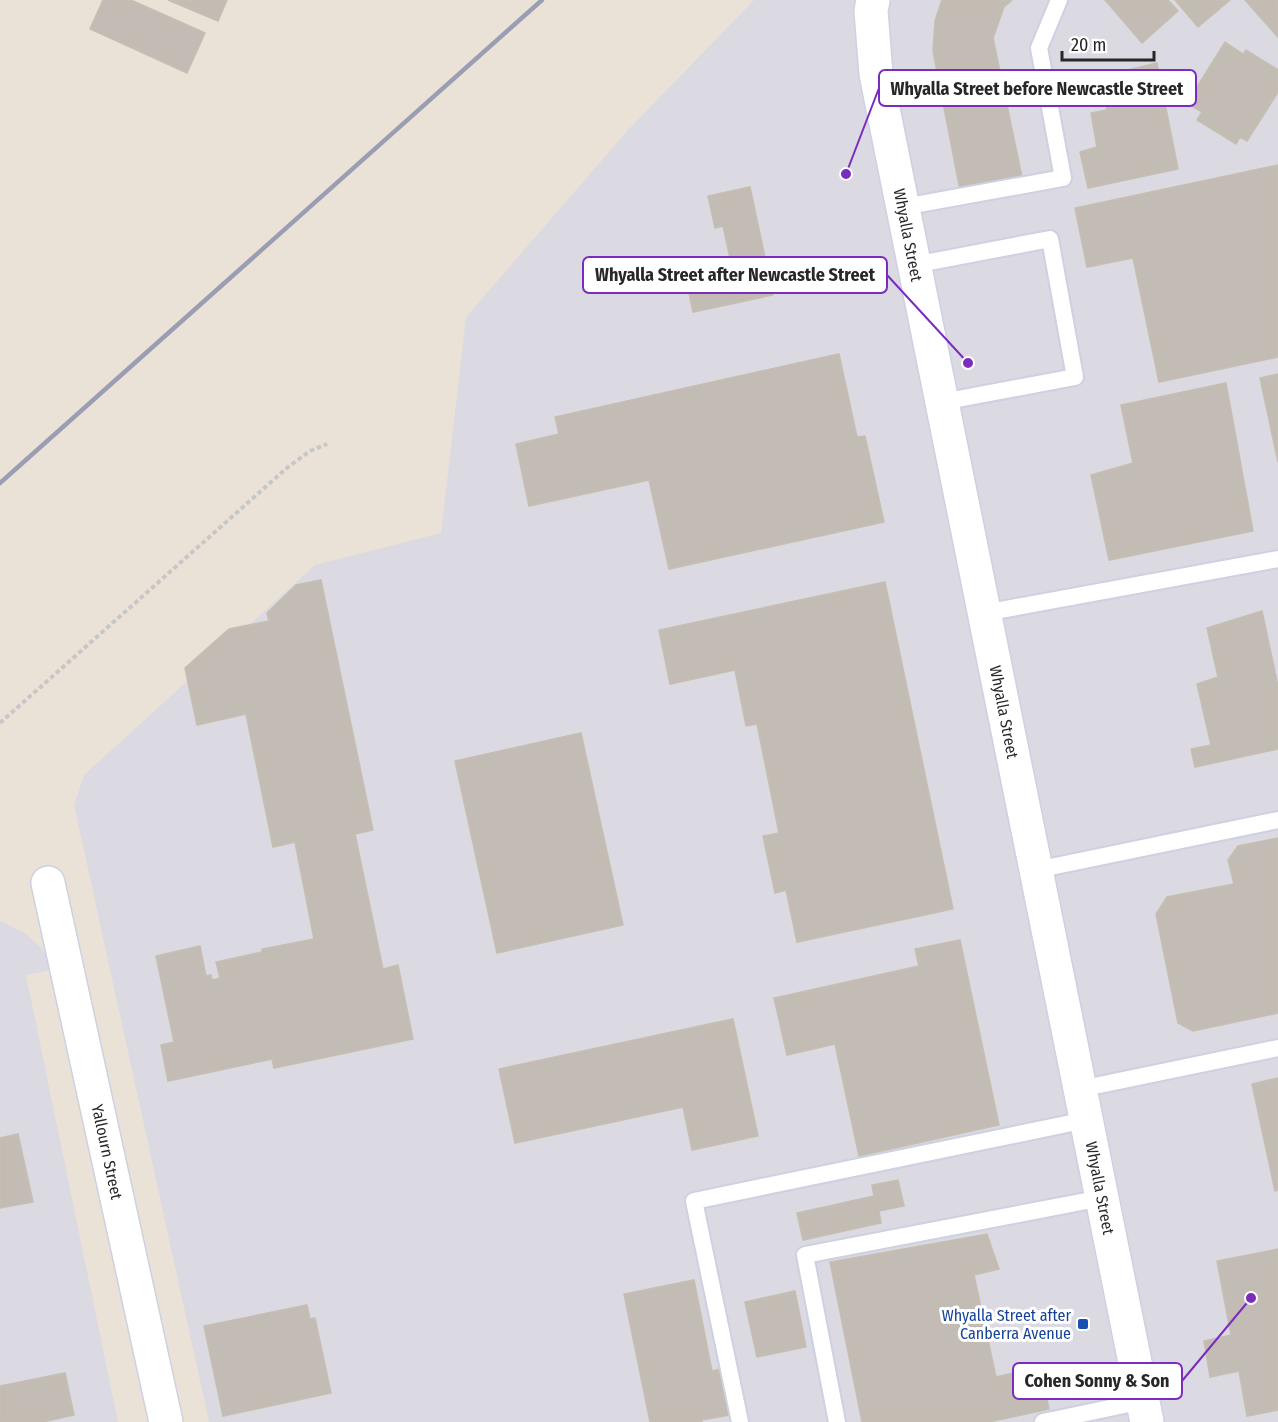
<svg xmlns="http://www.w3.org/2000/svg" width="1278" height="1422" font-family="'Fira Sans Condensed',sans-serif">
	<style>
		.industrial { fill: #dbd9e2 }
		.building { fill: #c2bcb4; stroke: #c6beb1; stroke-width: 1.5 }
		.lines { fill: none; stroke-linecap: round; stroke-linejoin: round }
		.lane-casing { stroke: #cdd1e1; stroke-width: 20 }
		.street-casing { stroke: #cdd1e1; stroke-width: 36 }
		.path { stroke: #c7c7c7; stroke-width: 4; stroke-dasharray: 4.5 3; stroke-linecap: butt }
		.lane { stroke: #fff; stroke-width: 16 }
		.street { stroke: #fff; stroke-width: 33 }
		.rail { stroke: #9a9eb3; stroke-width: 4.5 }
		.transit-dot { fill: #1a4fb4; stroke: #fff; stroke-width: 2 }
		.labels { text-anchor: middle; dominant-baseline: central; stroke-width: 6; stroke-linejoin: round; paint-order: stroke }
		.street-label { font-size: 16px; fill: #272727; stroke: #fff }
		.transit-label { font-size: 16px; fill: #164399; stroke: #fff; text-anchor: end }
		.leader { fill: none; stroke: #7b2cbf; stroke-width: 2 }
		.callout-dot { fill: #7b2cbf; stroke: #fff; stroke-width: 2 }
		.callout { fill: #fff; stroke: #7b2cbf; stroke-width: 2 }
		.callout-label { font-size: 18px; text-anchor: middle; font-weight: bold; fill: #272727 }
	</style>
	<rect width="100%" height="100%" fill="#ebe2d7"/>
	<!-- industrial -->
	<path class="industrial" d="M754 0H1278V1422H209L74 805 84 775 315 565 441 533 466 317 628 130Z
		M0 921 25 933 41 948 46 955 51 970 26 975 118 1422H0Z"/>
	<!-- building -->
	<path class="building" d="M103 0H131L205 33 187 73 90 29Z
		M168 0H227L218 21Z
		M942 0H1012L1004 7 993 38 1022 177 960 190 933 51 935 21Z
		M1105 0H1168L1178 11 1142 43Z
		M1175 0H1230L1198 27Z
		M1245 0H1278V37Z
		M1225 42 1243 54 1246 50 1278 70V92L1247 141 1240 137 1236 144 1197 120 1202 112 1187 103Z
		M1157 63 1178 169 1088 188 1080 152 1097 147 1091 113 1107 110 1103 76Z
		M1278 165V357L1159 382 1133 258 1087 267 1075 208Z
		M750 187 773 295 693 312 685 273 731 263 723 226 715 228 708 196Z
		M839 354 857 437 865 436 884 522 669 569 649 480 529 506 516 444 559 434 555 417Z
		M1278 374V462L1260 378Z
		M1226 383 1253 531 1109 560 1091 475 1133 463 1121 405Z
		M321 580 373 830 355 834 383 969 398 965 413 1039 274 1068 272 1059 168 1081 161 1045 174 1042 156 956 200 946 206 976 211 975 212 980 220 978 216 962 262 952V949L314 939 295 842 273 847 246 714 197 725 185 668 229 629 269 621 267 613 296 585Z
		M885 582 953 909 797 942 786 890 775 893 763 836 779 833 757 724 746 726 735 670 670 684 659 630Z
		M1262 611 1278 686V749L1195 767 1191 749 1211 745 1197 684 1218 677 1207 628Z
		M581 733 623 925 497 953 455 761Z
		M1278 838V1013L1193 1031 1178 1023 1156 914 1167 897 1234 884 1228 860 1238 846Z
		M960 940 999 1125 859 1156 835 1044 787 1055 774 998 919 966 915 949Z
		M733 1019 758 1136 692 1150 683 1107 515 1143 499 1069Z
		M1278 1078V1190L1275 1191 1252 1084Z
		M18 1134 33 1202 0 1208V1138Z
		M898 1180 904 1206 879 1211 881 1223 803 1240 797 1213 874 1196 872 1185Z
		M987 1234 999 1269 974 1275 996 1377 1040 1367 1049 1409 989 1422H862L830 1262Z
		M1278 1249V1410L1247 1416 1239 1371 1210 1377 1204 1341 1231 1335 1217 1261Z
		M694 1280 712 1371 721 1369 730 1415 702 1420V1422H650L624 1294Z
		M795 1291 806 1347 757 1357 745 1302Z
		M307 1305 310 1319 315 1318 331 1393 223 1416 204 1326Z
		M65 1373 74 1415 43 1422H0V1386Z"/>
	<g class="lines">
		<!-- lane casing -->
		<g class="lane-casing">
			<path id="lane" d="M903 207 1063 178 1039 48 1059 0
				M914 265 1050 239 1075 377 942 402
				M984 613 1278 559
				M1036 870 1278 820
				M1080 1089 1278 1048
				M740 1422 694 1201 1086 1120
				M837 1422 805 1255 1102 1198
				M1043 1422 1143 1401"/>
		</g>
		<!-- street casing -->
		<g class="street-casing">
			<path id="street" d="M873 0 871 11 876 74 1147 1422
				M48 883 166 1422"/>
		</g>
		<!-- path -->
		<path class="path" d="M0 723 288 467 310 451 327 444"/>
		<!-- lane -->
		<use href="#lane" class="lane"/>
		<!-- street -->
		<use href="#street" class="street"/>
		<!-- rail -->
		<path class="rail" d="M0 483 542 0"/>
	</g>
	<!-- markers -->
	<rect class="transit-dot" x="1077" y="1318" width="12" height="12" rx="3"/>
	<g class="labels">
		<!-- street labels -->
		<g class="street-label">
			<text transform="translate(908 235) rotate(79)">Whyalla Street</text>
			<text transform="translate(1004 712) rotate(79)">Whyalla Street</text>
			<text transform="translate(107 1152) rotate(78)">Yallourn Street</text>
			<text transform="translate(1100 1188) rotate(79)">Whyalla Street</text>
		</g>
		<!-- transit labels -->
		<g class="transit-label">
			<text x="1071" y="1315">Whyalla Street after<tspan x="1071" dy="18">Canberra Avenue</tspan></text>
		</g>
	</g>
	<!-- callouts -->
	<path class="leader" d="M846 174L879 88M968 363L887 275M1251 1298L1182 1381"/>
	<g class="callout-dot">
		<circle cx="846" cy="174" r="6"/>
		<circle cx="968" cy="363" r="6"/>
		<circle cx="1251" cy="1298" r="6"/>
	</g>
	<g class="callout">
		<rect x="879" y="70" width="317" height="36" rx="6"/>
		<rect x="583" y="257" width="304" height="36" rx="6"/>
		<rect x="1013" y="1363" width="169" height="36" rx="6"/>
	</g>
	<g class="callout-label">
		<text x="1037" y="95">Whyalla Street before Newcastle Street</text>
		<text x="735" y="281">Whyalla Street after Newcastle Street</text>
		<text x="1097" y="1387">Cohen Sonny &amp; Son</text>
	</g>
	<!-- scale -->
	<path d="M1062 51v9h92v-9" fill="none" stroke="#272727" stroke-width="3"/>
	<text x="1071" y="51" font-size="18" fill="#272727" stroke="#ffffff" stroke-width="4.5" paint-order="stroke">20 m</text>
</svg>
